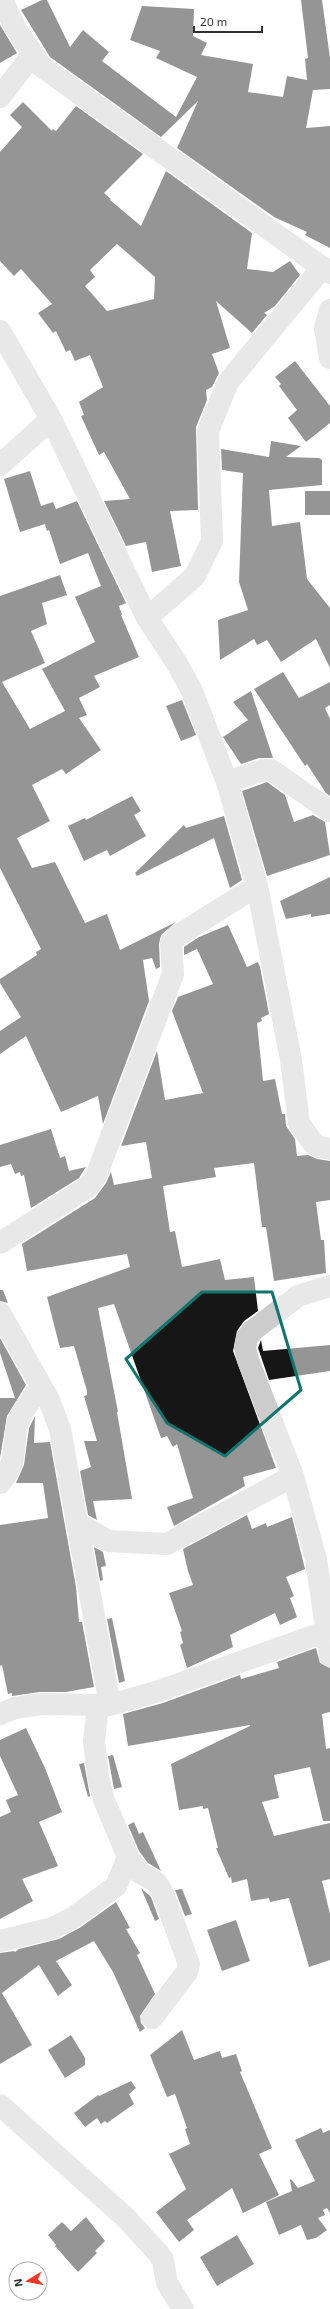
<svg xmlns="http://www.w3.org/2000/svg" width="330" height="2309" font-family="'Exo 2',sans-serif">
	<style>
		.building { fill: #161616; fill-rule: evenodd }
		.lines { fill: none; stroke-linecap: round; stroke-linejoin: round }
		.minor { stroke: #ccc; stroke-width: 22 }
		.marked { fill: none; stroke: #0f766e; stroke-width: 3; stroke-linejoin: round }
	</style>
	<rect width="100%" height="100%" fill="#fff"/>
	<!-- building -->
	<path class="building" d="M42 0H47L70 47 83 30 109 52 102 61 176 117 197 77 156 58 160 51 130 40 142 6 194 9 193 36 207 43 201 55 253 64 248 92 283 97 287 76 307 80 305 59 308 58 301 0H322L330 58V89L313 90 306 128 330 126V248L305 235 307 232 274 217 177 148 198 101 161 137 50 57 21 10Z
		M0 25 17 53 0 63Z
		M23 102 52 131 53 129 56 131 76 106 143 154 104 193 111 199 110 200 141 226 166 171 252 233 247 269 273 272 290 261 300 275 275 306 264 313 267 315 252 333 216 301 230 348 212 354 219 373 212 387 206 390 207 400 196 427 198 510 170 511 181 566 152 572 146 542 126 546 104 501 130 499 104 452 99 455 81 416 84 415 79 402 103 387 90 355 75 361 70 350 66 352 56 331 53 333 38 313 52 304 21 269 14 276 0 261V152L22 127 10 115ZM117 244 155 277 154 299 107 311 85 286 95 277 90 270Z
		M295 361 330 406V423L306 442 288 418 297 410 279 386 281 384 275 377Z
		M271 441 301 446 286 457 319 458 322 460V485L269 490 272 526 300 522 307 579 330 608V668L316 639 281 662 267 640 257 645 254 639 220 660 218 620 248 610 239 582 243 473 222 470 221 449 269 457Z
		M30 471 41 506 53 502 56 509 77 501 126 603 119 606 122 615H121L139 657 94 676 100 687 79 698 87 715 79 718 101 750 66 774 62 769 32 785 50 821 17 838 32 868 55 862 85 923 107 914 120 950 176 922 161 935 159 944 160 967 156 969 152 958 143 960 149 1001 103 1124 98 1096 61 1112 26 1036 0 1054V1031L21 1017 0 983V979L37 955 36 952 41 949 0 868V596L60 575 67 595 42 603 47 624 31 631 45 663 2 682 30 729 65 711 42 669 95 642 75 597 101 586 88 553 60 564 49 530 47 531 45 524 20 532 4 479Z
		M305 491H330V515H305Z
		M283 672 299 698 330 682V705L325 708 330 719V796L326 793 307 764 305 766 254 689Z
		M251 691 273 758H259L241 764 223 737 248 720 233 702Z
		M182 700 196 735 181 741 166 706Z
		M267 782 285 795 294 822 313 815 325 822 330 855 267 876 242 791Z
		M132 796 141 811 134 815 146 836 110 856 107 850 84 861 68 826 85 818 86 820Z
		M224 816 242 880 230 888 214 838 137 876 135 873 184 825 186 828Z
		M330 877V914L311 917V914L286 919 280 901Z
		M228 925 247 967 258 962 260 967 269 1014 261 1018 262 1021 257 1023 263 1081 275 1079 282 1114H285L286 1126 295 1139 297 1156 308 1155 317 1159 330 1161V1200L316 1202 321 1240H324L326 1273 274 1281 266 1227H262L254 1163 214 1168 216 1177 163 1186 170 1232 175 1231 182 1267 220 1259 225 1280 254 1277 258 1311 244 1321 237 1331 233 1351 276 1468 243 1477 245 1486 174 1526 167 1507 193 1498 177 1444 173 1447 167 1436 161 1438 114 1304 98 1308 118 1412H117L132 1499 93 1501 97 1520 88 1515 80 1471 91 1467 84 1441H97L84 1396 87 1395V1391L74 1346 60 1348 47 1297 130 1267 127 1254 27 1271 22 1244 95 1198 106 1183 111 1172 114 1185 152 1178 146 1142 121 1146 157 1051 165 1100 203 1093 172 1011 178 997 213 984 197 949 184 955V947L199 937Z
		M51 1129 60 1158 65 1156 69 1171 86 1167 79 1178 31 1208 24 1175 21 1176 20 1172 15 1174 11 1164 0 1167V1145Z
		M0 1290H3L8 1303 0 1301Z
		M0 1338 26 1385 7 1416 0 1458V1398H15L0 1353Z
		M261 1340 263 1351 330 1345V1371L269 1380 258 1348Z
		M35 1416 34 1443 50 1442 76 1587 79 1622H82L94 1687 66 1692H40L12 1696V1693L8 1694 2 1665 0 1666V1525L48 1518 43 1483H16L24 1465 29 1428Z
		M247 1515 252 1529 266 1523 267 1527 292 1517 305 1569 286 1577 294 1596 290 1598 297 1617 280 1625 275 1613 230 1635 233 1647 187 1668 180 1645 183 1643 180 1632 182 1631 169 1593 193 1585 188 1571 183 1549Z
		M94 1547 103 1552 106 1566 101 1567 103 1580 100 1581Z
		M112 1618 125 1681 119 1683 107 1619Z
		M316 1648 320 1663 330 1668V1712L322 1714 326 1749 330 1748V1821H323L310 1767 274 1775 279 1798 262 1802 274 1836 330 1823V1879L322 1881 330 1914V1960L309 1967 289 1898 270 1902 269 1898 251 1901 247 1879 232 1883 231 1877 229 1878 216 1848H218L208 1808 203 1809V1806L179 1810 171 1764 250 1726V1725L128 1746 123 1714 163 1703 240 1675 241 1679 279 1668 277 1662Z
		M26 1728 45 1768 62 1812 39 1822 58 1866 22 1879 33 1901 0 1919V1817L11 1812 6 1800 18 1795 0 1756V1740Z
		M113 1755 122 1787 114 1789 108 1756Z
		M84 1763 90 1796 88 1797 79 1764Z
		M134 1822 139 1834 143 1832 161 1871 148 1863 139 1851 128 1825Z
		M141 1888 151 1897 159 1919 155 1921Z
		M182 1889 192 1914 185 1916 175 1890Z
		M116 1902 130 1928 126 1929 140 1953 137 1955 155 1994 140 2016 141 2023 145 2028 140 2032 113 1972 94 1941 56 1961 72 1985 58 1996 39 1965 2 1993 32 2045 0 2064V1953L14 1951 15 1952 19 1949 59 1939 81 1927Z
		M236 1920 250 1961 222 1971 207 1930Z
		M182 2030 194 2060 220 2051 222 2058 236 2054 242 2071 240 2072 272 2148 259 2154 279 2195 243 2213 232 2188 187 2220 194 2230 179 2242 156 2212 186 2189 169 2154 190 2144 185 2129 187 2128 175 2094 167 2097 150 2055Z
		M71 2035 85 2058V2065L65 2078 48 2050Z
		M131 2081 136 2088 129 2094 134 2104 107 2123 105 2121 101 2124 97 2118 85 2127 74 2113 98 2095 99 2096Z
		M321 2128 323 2133 330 2130V2213L327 2208 323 2210 325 2215 318 2218 327 2230 316 2238 307 2240 301 2225 279 2235 266 2202 292 2191 290 2180 291 2179 298 2188 315 2181 295 2140Z
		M86 2217 105 2241 95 2251 97 2253 78 2272 55 2246 56 2245 48 2235 62 2222 71 2231Z
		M237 2235 254 2264 217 2286 200 2257Z"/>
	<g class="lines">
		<!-- minor -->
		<path class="minor" d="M2 0 16 29 41 66 330 273
			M0 97 32 55
			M330 310 325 328 330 358
			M0 331 51 419 147 618 176 662 192 691 227 782 257 886 291 1060 299 1123 313 1143 319 1147 330 1149
			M0 465 51 419
			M147 618 195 576 212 541 208 431 228 382 323 267
			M227 782 263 770H271L330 811
			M0 1243 88 1187 96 1176 173 974 171 943 177 936 257 886
			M330 1286 298 1296 252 1331 247 1338 245 1348 248 1360 293 1476 316 1559 330 1656
			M0 1313 49 1400 60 1429 110 1705
			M0 1483C18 1462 12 1450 17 1425 21 1411 33 1398 41 1386
			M77 1523 108 1541 167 1544 293 1476
			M98 1705 94 1741 98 1777 104 1800 128 1857 140 1873 156 1882 162 1891 189 1964 187 1972 152 2018
			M0 1714 15 1708 42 1704 110 1705 159 1691 327 1631
			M0 1941 53 1928 74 1917 116 1886 128 1857
			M0 2105 126 2218 158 2253 163 2260 167 2283 183 2309"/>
	</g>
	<!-- marked area -->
	<path d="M0 0H330V2309H0ZM202 1292H272L301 1390 225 1456 167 1423 126 1359Z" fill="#fff" fill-opacity=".55" fill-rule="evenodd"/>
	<path class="marked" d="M202 1292H272L301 1390 225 1456 167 1423 126 1359Z"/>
	<!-- north arrow -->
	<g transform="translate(28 2281) rotate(260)"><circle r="19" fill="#ffffff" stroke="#acacac"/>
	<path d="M0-3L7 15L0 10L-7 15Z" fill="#f33423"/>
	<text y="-6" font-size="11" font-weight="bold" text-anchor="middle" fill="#2f2f2f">N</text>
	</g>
	<!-- scale -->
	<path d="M194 26v6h68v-6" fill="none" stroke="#2f2f2f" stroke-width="2"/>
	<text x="200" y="26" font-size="12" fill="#2f2f2f" stroke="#ffffff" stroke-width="3" paint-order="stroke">20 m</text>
</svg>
